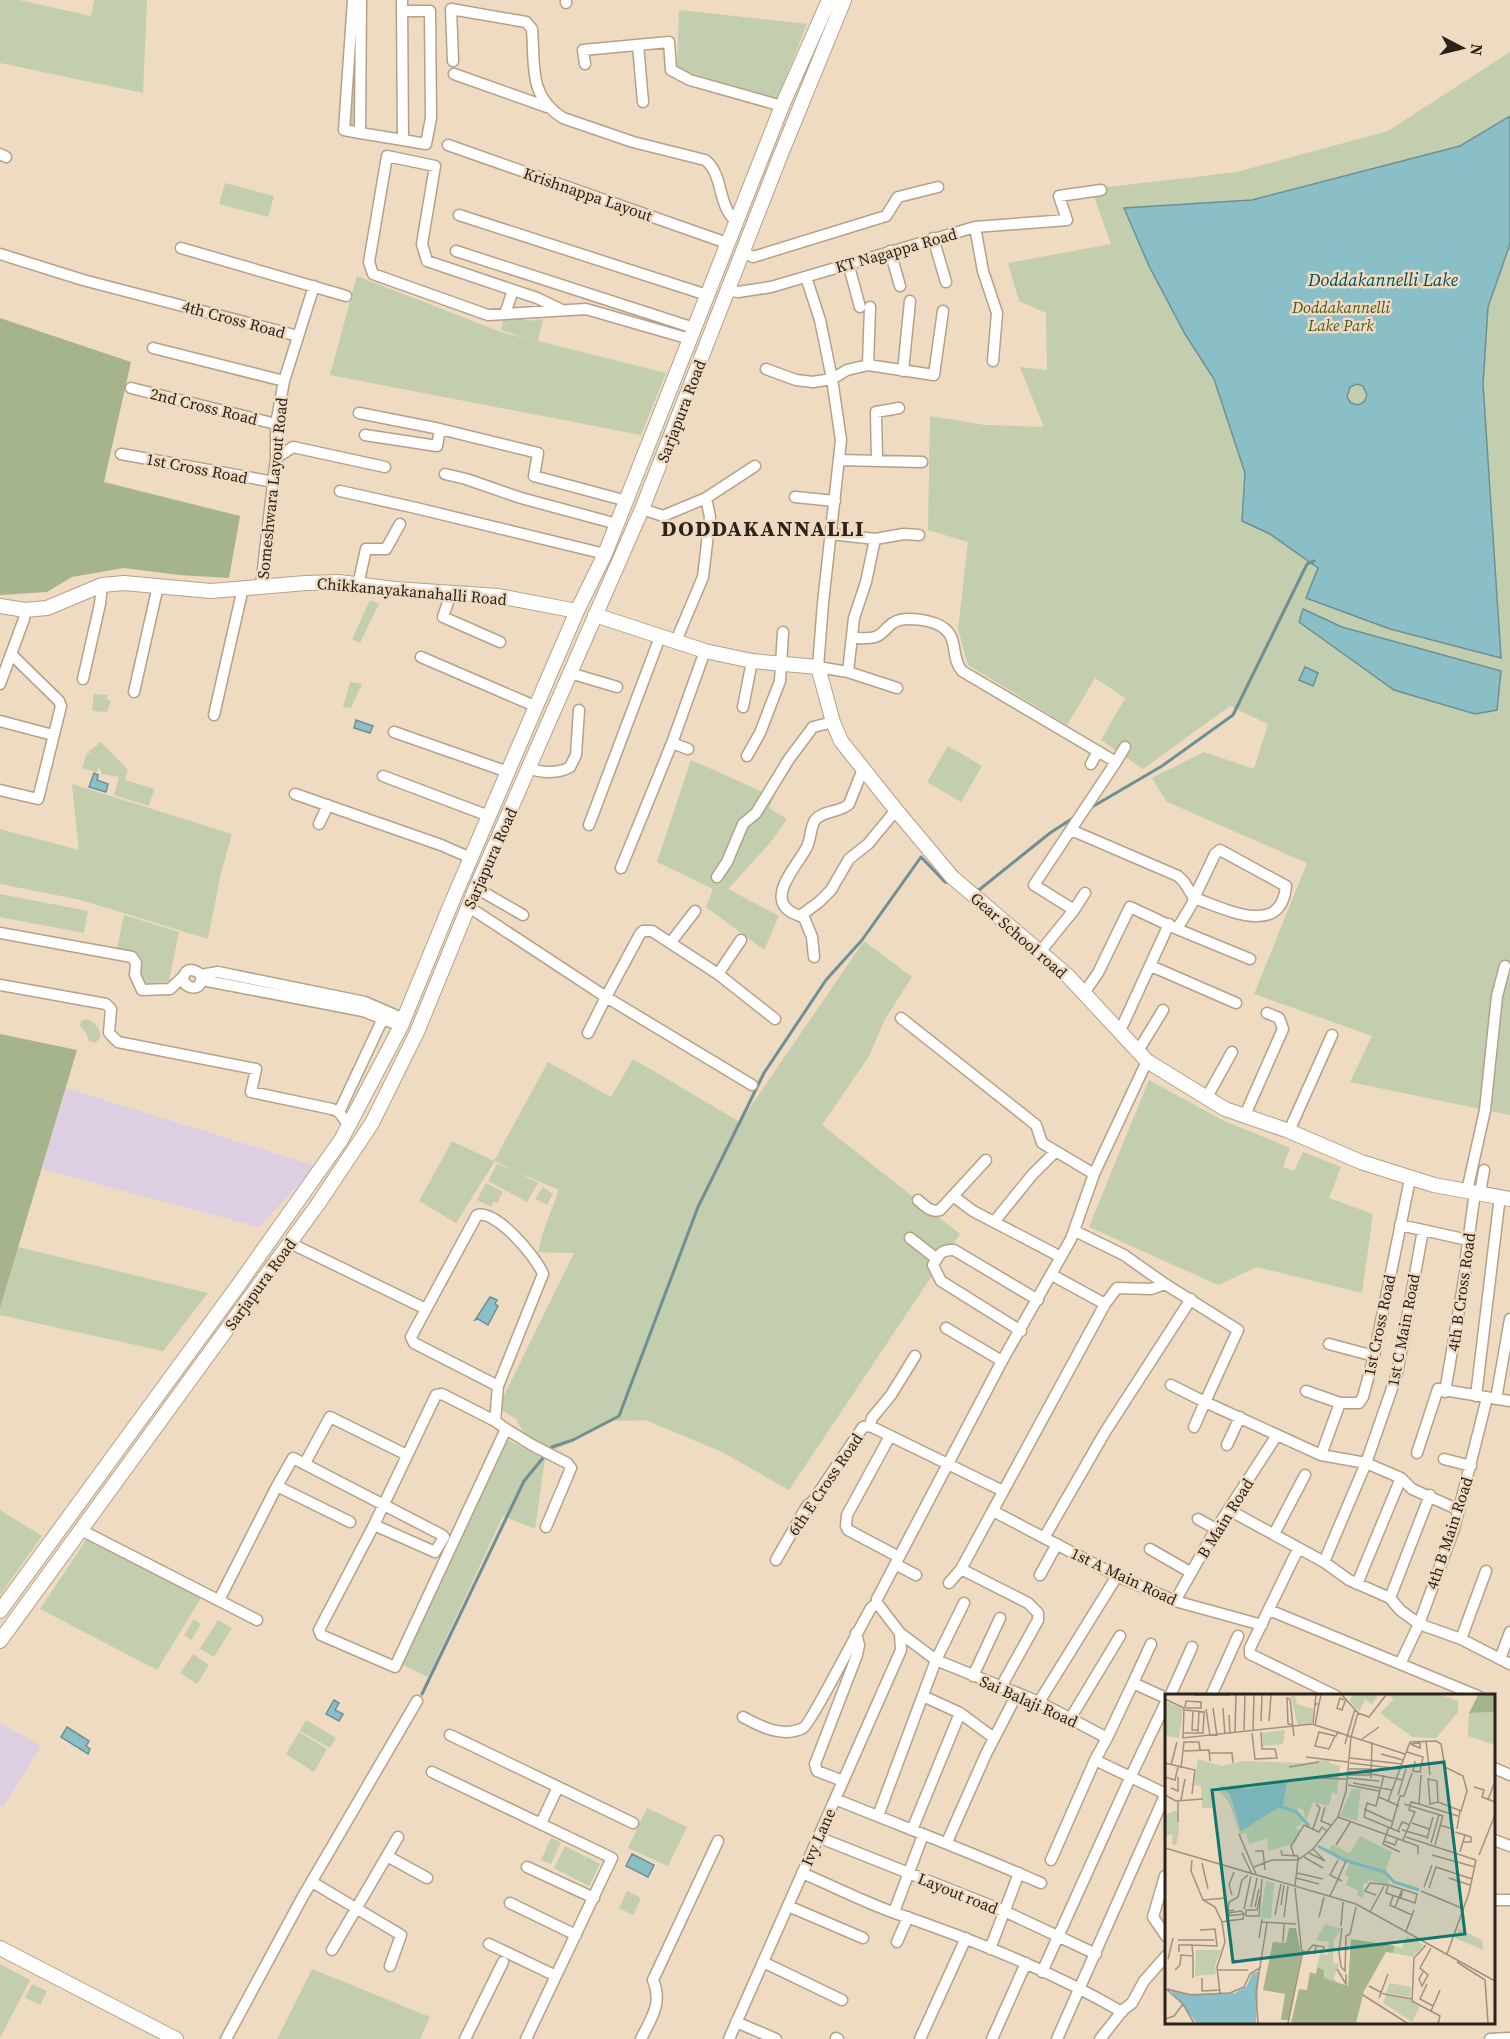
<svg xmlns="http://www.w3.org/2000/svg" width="1510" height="2039" font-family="'Source Serif 4',serif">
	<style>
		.industrial { fill: #dccfe2 }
		.green { fill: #c2cead }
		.forest { fill: #a6b48e }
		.water { fill: #8bbfc8; stroke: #6e9094; stroke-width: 1.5; fill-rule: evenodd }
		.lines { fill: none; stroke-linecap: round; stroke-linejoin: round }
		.stream { stroke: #6e9094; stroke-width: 3 }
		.minor-casing { stroke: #b5a189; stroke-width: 13 }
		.major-casing { stroke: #b5a189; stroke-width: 16 }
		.minor { stroke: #fff; stroke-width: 10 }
		.major { stroke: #fff; stroke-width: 14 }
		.labels { text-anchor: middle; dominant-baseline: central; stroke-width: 5; stroke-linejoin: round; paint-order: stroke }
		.street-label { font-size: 16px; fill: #2b231a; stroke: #efdac2 }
		.park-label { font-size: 16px; font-style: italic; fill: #485a20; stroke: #efdac2 }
		.water-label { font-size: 18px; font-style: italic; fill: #00505a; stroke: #efdac2 }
		.district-label { font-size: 22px; font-weight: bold; letter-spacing: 1.5px; fill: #2b231a; stroke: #efdac2 }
		.inset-river { fill: none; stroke: #8bbfc8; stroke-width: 3 }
		.inset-road { fill: none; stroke: #a1917f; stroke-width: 1.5 }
		.view { fill: #0f766e; fill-opacity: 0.15; stroke: #0f766e; stroke-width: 3 }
		.inset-edge { fill: none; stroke: #2b231a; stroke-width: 3 }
	</style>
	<rect width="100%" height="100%" fill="#efdac2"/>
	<!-- industrial -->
	<path class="industrial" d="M66 1088 316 1166 259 1227 42 1169Z
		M0 1723 41 1746 3 1807 0 1805Z"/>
	<!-- green -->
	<path class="green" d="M0 0H19L91 16 94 0H147L143 93 0 63Z
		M679 10 807 24 777 99 677 69Z
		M1510 52V1115L1350 1082 1372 1036 1254 994 1307 863 1167 802 1152 778 1204 752 1254 769 1268 724 1230 706 1143 769 1101 740 1125 698 1095 678 1067 725 968 665 958 629 968 542 928 530 930 416 985 425 1044 427 1020 367 1047 370 1046 313 1019 301 1008 263 1111 244 1091 189 1237 172 1388 131Z
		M351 84H359V128L348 127Z
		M225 183 274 196 268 217 219 204Z
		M357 276 501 332 531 340 501 330 504 315 532 321 533 320 543 319 538 341 666 373 641 435 330 375Z
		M370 600 379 604 360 643 352 639Z
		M350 682 362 684 351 708 343 707Z
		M94 694 107 695V699L111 701 107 712 92 711Z
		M101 742 128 770 125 780 154 789 149 806 114 795 119 777 102 774 99 766 97 772 82 768 87 753 96 756 88 752Z
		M948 746 982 766 961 802 927 782Z
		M691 760 774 797 769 808 787 819 770 843 728 889 779 916 764 950 706 907 713 889 657 862Z
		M72 784 232 834 221 873 208 939 81 900 0 884V829L79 850Z
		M0 894 88 911 84 933 0 917Z
		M124 915 179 932 169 981C163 981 155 984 149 984 135 982 149 959 132 952 128 950 122 950 117 949Z
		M864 941 912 977 885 1019 869 1056 822 1125 960 1234 789 1490 722 1452 645 1420 613 1421 554 1450 525 1435 516 1419 498 1408 574 1253 538 1252 544 1229 559 1190 515 1171 538 1183 527 1202 488 1181 497 1164 515 1171 495 1161 456 1223 419 1201 452 1141 494 1161 548 1062 611 1097 633 1059 740 1122Z
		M86 1019C95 1022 101 1028 100 1038L95 1043 89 1041 85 1031 80 1026 81 1021Z
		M1149 1080 1222 1120 1290 1148 1283 1167 1294 1171 1303 1152 1341 1167 1329 1198 1373 1214 1362 1293 1257 1267 1218 1285 1089 1227Z
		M486 1183 503 1192 497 1203 494 1202 491 1207 477 1200Z
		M543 1187 553 1194 547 1205 535 1199Z
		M18 1247 208 1293 163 1351 0 1315V1308Z
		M508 1440 545 1459 535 1529 503 1516 428 1677 401 1664Z
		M0 1510 42 1536 0 1595Z
		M88 1537 202 1596 157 1670 40 1609Z
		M194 1619 201 1624 191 1640 184 1635Z
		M218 1620 232 1628 214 1657 200 1649Z
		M193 1654 209 1665 197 1684 180 1673Z
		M306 1720 336 1738 330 1748 300 1731Z
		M299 1732 327 1749 314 1772 286 1754Z
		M647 1808 687 1827 668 1866 628 1848Z
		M551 1838 561 1842 551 1864 541 1860Z
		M565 1846 586 1857 583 1864 587 1857 600 1864 589 1886 554 1868Z
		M627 1891 641 1898 633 1915 619 1908Z
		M0 1964 30 1980 0 2038Z
		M312 1969 430 2017 420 2039H277Z
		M32 1984 47 1991 40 2005 25 1998Z"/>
	<!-- forest -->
	<path class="forest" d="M0 318 131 362 104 482 240 516 229 578 179 575 124 568 72 577 47 592 0 595Z
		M0 1034 77 1050 0 1308Z"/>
	<!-- water -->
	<path class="water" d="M1510 116V244L1488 307 1483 384 1501 658 1390 629 1306 598 1318 568 1270 534 1242 521 1245 473 1214 379 1185 334 1149 266 1124 208 1252 200 1460 146ZM1357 384 1363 386 1367 395 1364 402 1358 405 1351 403 1347 397 1350 387Z
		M1303 609 1342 627 1501 671 1497 710 1475 714 1394 690 1299 622Z
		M1305 667 1318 673 1313 686 1299 680Z
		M356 720 373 726 370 733 354 728Z
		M94 773 98 775 97 780 108 784 106 792 89 787Z
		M490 1297 497 1300 495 1304 498 1306 488 1325 478 1319 475 1320Z
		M334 1700 339 1703 335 1710 343 1714 339 1721 326 1714Z
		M67 1727 89 1741 86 1746 90 1749 88 1754 61 1737Z
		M632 1854 654 1865 648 1877 626 1866Z"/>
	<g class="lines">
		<!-- stream -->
		<path class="stream" d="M1092 807 1162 766 1233 715 1307 564 1314 561
			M975 889 979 890 1050 833 1073 818
			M422 1694 524 1481 552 1447 573 1440 619 1416 698 1207 764 1073 826 980 862 940 921 857 945 882 951 883"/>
		<!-- minor casing -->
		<g class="minor-casing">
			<path id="minor" d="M353 0 344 130 360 133
				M361 0 360 133 403 140 402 0
				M566 3V0
				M638 45 643 102
				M453 61 451 9 526 22 532 29C535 65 528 96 563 118L633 142 705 160C724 174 717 206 736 221
				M585 64 583 50 669 42 671 70 690 80 782 106
				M454 74 547 107
				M403 140 426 144 431 118 430 11H403
				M448 145 727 243
				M0 154 6 157
				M459 215 707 295
				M975 227 983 271 997 313 993 361
				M933 238 946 282
				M181 248 346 296
				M456 251 694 328
				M890 251 900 286
				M743 252 753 257 886 216 898 197 938 187
				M0 254 83 280 298 336
				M848 263 860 307
				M806 277 820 320 832 379 841 440 823 603 818 667 848 672 854 618 866 582 875 539 904 534 919 535
				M728 290 738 292 771 287 975 227 1067 220 1059 196 1101 190
				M560 309 537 298 427 261 422 244 435 166 387 156 369 262 373 274 488 315 586 309 690 339
				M505 314 513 290
				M153 348 284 381
				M868 365 870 307
				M766 369 796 380 813 382 832 379 847 370 868 365 934 375 943 311
				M903 371 910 301
				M131 388 276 424
				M359 413 440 429 538 453 534 476 627 501
				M365 435 437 446 440 429
				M121 454 274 482
				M276 458 293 447 385 467
				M839 460 922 462
				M877 461 876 412 899 408
				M445 474 466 479 521 498 617 524
				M340 491 416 508 605 554
				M795 497 835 501
				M642 509 663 516 706 498 755 466
				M831 534 875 539
				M358 585 366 549H386L400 524
				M261 586 276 458V424L284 381 314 286
				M451 593 443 617 500 642
				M852 638C859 638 868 639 875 637 883 635 886 627 893 623 904 615 935 620 945 629 958 639 951 659 962 671L1116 762 1034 885 1074 910 1040 952
				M676 641 703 577 710 517 706 498
				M421 657 537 707
				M848 672 897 688
				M570 673 617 687
				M83 679 100 604 102 585
				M0 684 24 619 25 610
				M134 692 158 586
				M743 707 752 661
				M214 715 243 588
				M0 721 53 735
				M394 732 508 772
				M672 743 688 749
				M747 756 760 733 780 681 783 632
				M1116 762 1125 747
				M1091 764 1098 751
				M528 768C541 773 558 774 570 767L576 755 579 710
				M863 769 849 804C840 813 823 810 815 820 810 828 811 839 807 847 796 868 760 903 800 916L819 902 831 890 849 859 868 844 896 810
				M383 776 489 816
				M0 790 38 799 61 706 59 701 11 654
				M295 794 441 845 471 858
				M319 824 328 805
				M589 825 660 637
				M1071 830 1178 876 1184 882 1194 898
				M621 868 672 743 705 651
				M717 877 727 862 743 824 756 813 789 759 813 727 833 722
				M476 888 523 915
				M469 907 606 997 640 934 643 931H652L718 974 775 1019
				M1074 910 1085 893
				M803 915 812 937 814 957
				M1177 929 1192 904 1194 898 1215 854 1220 850 1286 886C1281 939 1224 908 1194 898
				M0 933 132 957 136 963 135 975 142 990 170 989 183 977
				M671 942 695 911
				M1151 966 1236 1003
				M718 974 741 940
				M201 975C204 995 179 988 184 975 188 967 196 970 201 975L218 972 365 1002 404 1019
				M202 980 363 1011 401 1026
				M0 985 106 1004 111 1009 109 1033 118 1042 256 1069 251 1092 332 1109 339 1112 349 1126
				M1084 993 1098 973 1130 907 1177 929 1250 959
				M901 1018 1036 1125 1042 1143 1094 1174
				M1120 1031 1169 924
				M588 1033 606 997 752 1085
				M1138 1051 1163 1010
				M1207 1097 1232 1052
				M339 1112 386 1012
				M1245 1115 1283 1029 1279 1018 1267 1013
				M1289 1131 1332 1035
				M1467 1191 1485 1110 1497 996 1505 966
				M1480 1193 1484 1170
				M953 1196 973 1211 1061 1257
				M918 1200C925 1206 931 1213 940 1210L986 1160
				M994 1222 1032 1175 1055 1152
				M1400 1225 1468 1240
				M1075 1231 1124 1255 1165 1284
				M910 1238 937 1259
				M290 1243 426 1309
				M1052 1275 1105 1304
				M946 1328 1002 1361
				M1021 1331 941 1281 933 1265C939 1255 941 1249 954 1250L1038 1300
				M1329 1344 1374 1356
				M1171 1385 1205 1402 1194 1427
				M1306 1391 1340 1403
				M1445 1392 1466 1268V1257L1475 1192
				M1476 1396 1500 1196
				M1496 1399 1510 1319
				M495 1421 442 1394 436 1395 374 1525 319 1630 321 1635 395 1667 506 1429 495 1421 498 1386 543 1274C536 1257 497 1210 477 1215L411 1337 414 1343 498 1386
				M870 1426 872 1418 891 1395 915 1356
				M506 1429 532 1445 567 1463 571 1468 546 1527
				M890 1436 847 1515 846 1526 848 1530 899 1557
				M1227 1445 1240 1417
				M1417 1453 1438 1389 1510 1401
				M1321 1455 1340 1403H1359L1363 1397 1374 1356 1410 1179
				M1444 1459 1471 1466
				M305 1463 330 1417 407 1455
				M277 1486 350 1522
				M1229 1510 1324 1562 1349 1580 1390 1598 1400 1610 1419 1624 1461 1639 1510 1664
				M993 1511 1117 1576 1175 1601 1262 1625
				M1198 1519 1216 1529
				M81 1530 257 1620
				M1274 1534 1305 1475
				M1044 1538 1105 1432 1191 1299
				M1150 1549 1190 1572
				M1298 1549 1250 1648V1654L1336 1696
				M776 1560 807 1506 813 1501 863 1427 870 1426 1003 1491
				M1324 1562 1366 1463 1397 1374 1423 1230
				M895 1564 916 1575
				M961 1569 1028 1603 1038 1613V1620L1001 1687
				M1040 1575 1057 1544
				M949 1583 961 1569 1105 1304 1117 1288 1151 1289 1165 1284 1238 1330 1205 1402 1321 1455 1366 1463 1401 1478 1412 1489 1459 1510
				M1357 1584 1401 1478
				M1390 1598 1430 1495
				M219 1600 277 1486 293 1458 442 1535 444 1537 435 1552 374 1525
				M1175 1601 1216 1529 1277 1435
				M877 1603 900 1633 936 1660 1039 1702 1107 1738 1133 1683 1166 1698
				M1269 1610 1478 1696
				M1461 1639 1486 1571
				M1500 1659 1510 1632
				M1400 1664 1419 1624 1454 1529 1487 1398
				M973 1676 1000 1618
				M1133 1683 1151 1644
				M923 1696 960 1713 994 1738
				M1170 1696 1192 1647
				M1211 1696 1238 1636
				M1039 1702 1117 1576
				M743 1717C761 1727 783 1738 803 1728 810 1725 862 1623 871 1608L877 1603V1599L1002 1361 1071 1239 1094 1174 1147 1061
				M1070 1719 1120 1636
				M450 1735 633 1823
				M1095 1760 1166 1794
				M1494 1768 1510 1775
				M432 1772 612 1858 526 2039
				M843 1781 817 1771 815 1764 857 1655 859 1645 856 1633
				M835 1799C904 1827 973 1853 1041 1883
				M878 1816 936 1660 964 1603
				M541 1823 558 1787
				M912 1830 960 1713
				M818 1837 1004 1911 1096 1954
				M1494 1840 1510 1846
				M947 1842 986 1754 1017 1694
				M387 1856 427 1878
				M1051 1860 1095 1760 1107 1738
				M527 1867 594 1898
				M802 1873C833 1886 864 1902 895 1913 973 1940 1050 1970 1122 2012
				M1166 1876H1165L1153 1917 1166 1936
				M312 1882 401 1935 390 1966
				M1494 1900H1510
				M510 1903 576 1935
				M788 1906 863 1938
				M894 1912 923 1835
				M897 1942 908 1917
				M489 1944 556 1976
				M990 1949 1019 1873
				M332 1950 398 1837
				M763 1962 842 2000
				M1042 1972 1130 1778 1166 1702
				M736 2022 776 2039
				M836 2038 838 2039
				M226 2039 302 1898 417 1701
				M465 2039 503 1962
				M641 2039C651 2018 663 2004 653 1980L718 1841
				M729 2039 901 1650 900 1633
				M920 2039 966 1938
				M992 2039 1026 1963
				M1057 2039 1166 1793
				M1100 2039 1123 2010 1132 2003 1144 1981 1166 1956
				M1490 2039 1510 2038"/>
		</g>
		<!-- major casing -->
		<g class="major-casing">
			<path id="major" d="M0 606 25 610 47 608 102 585 124 583 211 591 306 583 339 582 395 589 498 596 577 611
				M595 615 705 651 752 661 818 667 833 722 841 741 896 810 952 877 1067 975 1147 1061 1225 1109 1289 1131 1361 1162 1434 1185 1510 1199
				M0 1611 237 1287 341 1140 401 1026 451 904 577 611 605 554 782 106 829 0
				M0 1641 318 1204 372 1123 417 1032 476 888 642 509 781 154 844 0
				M0 1948 176 2039"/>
		</g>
		<!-- minor -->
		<use href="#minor" class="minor"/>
		<!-- major -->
		<use href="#major" class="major"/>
	</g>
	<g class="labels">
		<!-- street labels -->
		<g class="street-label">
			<text transform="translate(588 194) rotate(19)">Krishnappa Layout</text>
			<text transform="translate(896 250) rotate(-16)">KT Nagappa Road</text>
			<text transform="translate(234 319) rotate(15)">4th Cross Road</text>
			<text transform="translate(204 406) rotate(14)">2nd Cross Road</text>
			<text transform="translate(681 411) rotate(-69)">Sarjapura Road</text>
			<text transform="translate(197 468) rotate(11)">1st Cross Road</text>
			<text transform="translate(272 488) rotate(-84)">Someshwara Layout Road</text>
			<text transform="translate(412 591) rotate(5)">Chikkanayakanahalli Road</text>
			<text transform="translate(490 858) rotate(-66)">Sarjapura Road</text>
			<text transform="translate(1019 935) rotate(41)">Gear School road</text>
			<text transform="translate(260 1284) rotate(-54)">Sarjapura Road</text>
			<text transform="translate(1461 1292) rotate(-82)">4th B Cross Road</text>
			<text transform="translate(1379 1325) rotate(-78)">1st Cross Road</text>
			<text transform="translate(1403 1330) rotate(-79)">1st C Main Road</text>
			<text transform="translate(825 1484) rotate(-56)">6th E Cross Road</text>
			<text transform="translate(1225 1518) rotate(-58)">B Main Road</text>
			<text transform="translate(1449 1533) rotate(-72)">4th B Main Road</text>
			<text transform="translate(1124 1576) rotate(25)">1st A Main Road</text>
			<text transform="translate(1029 1701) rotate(24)">Sai Balaji Road</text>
			<text transform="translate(818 1837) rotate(-66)">Ivy Lane</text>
			<text transform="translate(958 1893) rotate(22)">Layout road</text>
		</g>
		<!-- park labels -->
		<g class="park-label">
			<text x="1341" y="307">Doddakannelli<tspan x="1341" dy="18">Lake Park</tspan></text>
		</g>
		<!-- water labels -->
		<g class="water-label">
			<text x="1383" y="279">Doddakannelli Lake</text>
		</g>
		<!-- district labels -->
		<g class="district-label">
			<text x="763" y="528">DODDAKANNALLI</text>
		</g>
	</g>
	<!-- overview -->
	<g transform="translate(1165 1694)">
		<rect width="330" height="330" fill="#efdac2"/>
		<path d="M187 1H213L207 10 200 5 194 18 185 7ZM224 1H276L293 7V18L271 44 247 43 215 19 229 5ZM126 2H130L132 10 148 15 147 29 133 32ZM0 7 18 15 14 44 0 42ZM330 18V51L303 42 304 19ZM120 36 118 50 98 52 97 39ZM33 65 57 72 78 67 139 69 165 65 164 69 175 72 172 100 167 98 164 112 148 108 141 126 138 115 133 114 131 118 140 127 130 134 136 137 130 149 103 157 102 144 84 150 81 139 75 141 64 108 49 92 47 114H37L36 92 29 91ZM187 95H196L192 127 175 122ZM12 116 14 136 11 151 7 150 8 140 0 142V121ZM195 142 227 158 221 175 224 188 221 192 203 186V189H198L199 204 192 201 193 196 181 191 184 183 180 181 185 168 163 157 167 151 185 159ZM101 187 109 189 106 225 95 224ZM160 230 177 235 169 246 168 269 174 270 169 284 172 289 159 284V276L152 273 155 259 162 261 164 248 151 246ZM294 235 317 246 318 256 290 244ZM242 242 259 251 248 263 228 259 230 252 237 254ZM31 256H56L50 271 51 280 30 282ZM225 289 246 293 245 303 221 299ZM221 301 245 306 255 313 247 328 218 309Z" fill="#c2cead"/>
		<path d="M313 1H330V18L304 19ZM124 234H131L136 260 124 326H116L120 300 98 296 108 248 121 249ZM186 245 230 252 228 259 221 258 199 297 191 329H126L134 295 142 296 145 278 151 280 152 273 159 276V284L183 292Z" fill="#a6b48e"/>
		<path d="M122 88 118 111 76 137 65 100 54 92 82 95ZM94 277 91 329H32L3 294 20 300 70 299 82 292 87 280Z" fill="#8bbfc8"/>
		<path class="inset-river" d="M114 112 132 118 144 132M153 152 179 166 220 178 229 188 254 196"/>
		<path class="inset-road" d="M29 1H65M151 1 150 10H154L156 1M0 5 19 14 18 44 147 30 240 60M179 6 175 4 172 14 177 16 181 5M20 14 21 7 36 8V14H21M48 14 52 42M58 14 60 41M41 15 45 42M28 17 27 36H33M193 19 204 23 221 1M64 21 65 40M96 27 97 1M104 27 106 1M148 29 150 10M128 31 123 30 122 4 125 5 126 13 128 34 129 42M150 31 154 10M79 36 80 1M88 36 89 1M33 38 34 17M70 38 71 1M18 39H38L39 18 20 16M87 39 90 65 112 64 110 55H97L96 38M170 42 164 55 150 52 154 38 171 42 173 37M197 45 214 33M261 47 265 81M180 50 190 15M245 50 255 49V54L247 51M19 57 44 56 45 67M242 58 258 63 255 78 248 77 250 67M44 59H67L68 69M216 60 238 66M141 63 183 68M185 64 237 70M0 69 30 76 27 100M185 69 236 75M6 71 12 48M124 73 154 68M16 74 19 48H34L35 56M184 75H206M184 78 206 79M206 80 238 86M183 81H206M219 81 211 112 202 109 199 123 235 138M0 83 10 86 13 73M157 84 181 85M183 84 214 87M206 84 207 48M263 85 272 87 273 108M188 89 227 96M183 91 214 97M309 93 319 96 317 103 330 108M6 94 13 97V83M0 101 11 107 38 105M233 101 241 75M235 102H239L247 79M214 103 234 112M16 106 20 85M323 106 330 87M223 107 245 48 271 47 276 50 280 73 298 82 302 97 296 117 273 108 265 110 263 84M239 110 278 122M254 110 293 122M160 113 156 127 166 131M199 115 228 128M173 123 253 152V160M13 128V107M247 129 264 135M275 131 288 135V145M224 133 218 150 235 158M226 134 235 102M148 135 155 114 151 110M292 135 295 117M237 136 262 143M233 137 237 128 245 131M290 138 300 141 295 158M74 140 91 180M241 143 311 166M262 145 268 123M238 146 250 118 244 116 246 108 254 110 256 81M219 147 230 151 233 144M298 148H306V143L300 141M266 149 274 121M171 151 186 127M270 151 278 121M0 154 191 210 330 287M116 156 117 161 133 162V166M90 157H98L100 176M77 159 87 180M144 159 160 167 148 155M267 161 310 173M314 161 330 121M129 162 126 152 139 131 154 138 157 133 162 137M139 163 158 174M27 166 26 177 38 206 50 213 57 228 60 248 52 273 55 299M37 169 43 195M89 173 107 166H133M132 179 158 185M131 184 154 190M284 184 305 191M177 187 173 185 181 167M130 192 133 166 148 155 173 123 181 97 186 43 193 19 177 1M259 193 267 171M264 194 271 173 307 185M256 197 299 215M67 201 64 191 69 178M211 201 200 197 205 189 224 191 252 200 250 209 221 199 223 192M165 202 173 185 165 181 173 166M228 202 225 211 247 221M38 206 61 204M116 211 119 191M86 213 92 184M90 213 94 195M230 213 237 196 236 204M79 215 86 182M69 216 63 217 64 208 73 203 77 186 83 181M205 218 219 192M110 221 116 190M64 222V219L76 217 79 220M81 222H94L97 185M81 222V216H92L95 202M119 223 123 192M154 223 159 203M57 228 62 227 78 225 79 220 62 222V227M96 228 131 230M176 232 178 208M177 234 174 258 176 273 180 277 181 242 185 240 191 213M241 237 249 216M94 244 97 225M13 246H49M118 248 119 230M27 251 52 252 50 235 35 236M261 251 249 264 247 307 275 322 273 329M137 257 150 259 151 252M142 258 148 251 159 253 158 259M282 260 304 199 311 166M28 262V284M3 265 8 244M292 268 320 286 323 329M172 275 181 290V280M10 276 15 271 16 261 28 262 27 251H14V258M53 276H83M258 278 254 285 257 292 263 281 255 274 266 254M37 284V297L55 296M262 290 255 305 268 312M204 292 219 300 247 305M0 294 18 310 29 329M1 295 27 301 65 299 79 293 85 280 96 273M198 301 242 329M214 304 223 280M266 317 275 296M0 325 9 322 18 310M93 329 91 298 102 229M123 329 137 261 130 194"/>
		<path class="view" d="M279 68 300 240 68 268 47 96Z"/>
		<rect width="330" height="330" class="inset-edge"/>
	</g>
	<!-- north arrow -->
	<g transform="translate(1462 48) rotate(97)" stroke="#efdac2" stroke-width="4.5" paint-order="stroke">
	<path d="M0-4.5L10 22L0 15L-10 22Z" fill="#2b231a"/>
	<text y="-9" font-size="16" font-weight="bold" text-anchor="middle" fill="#2b231a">N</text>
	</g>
</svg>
